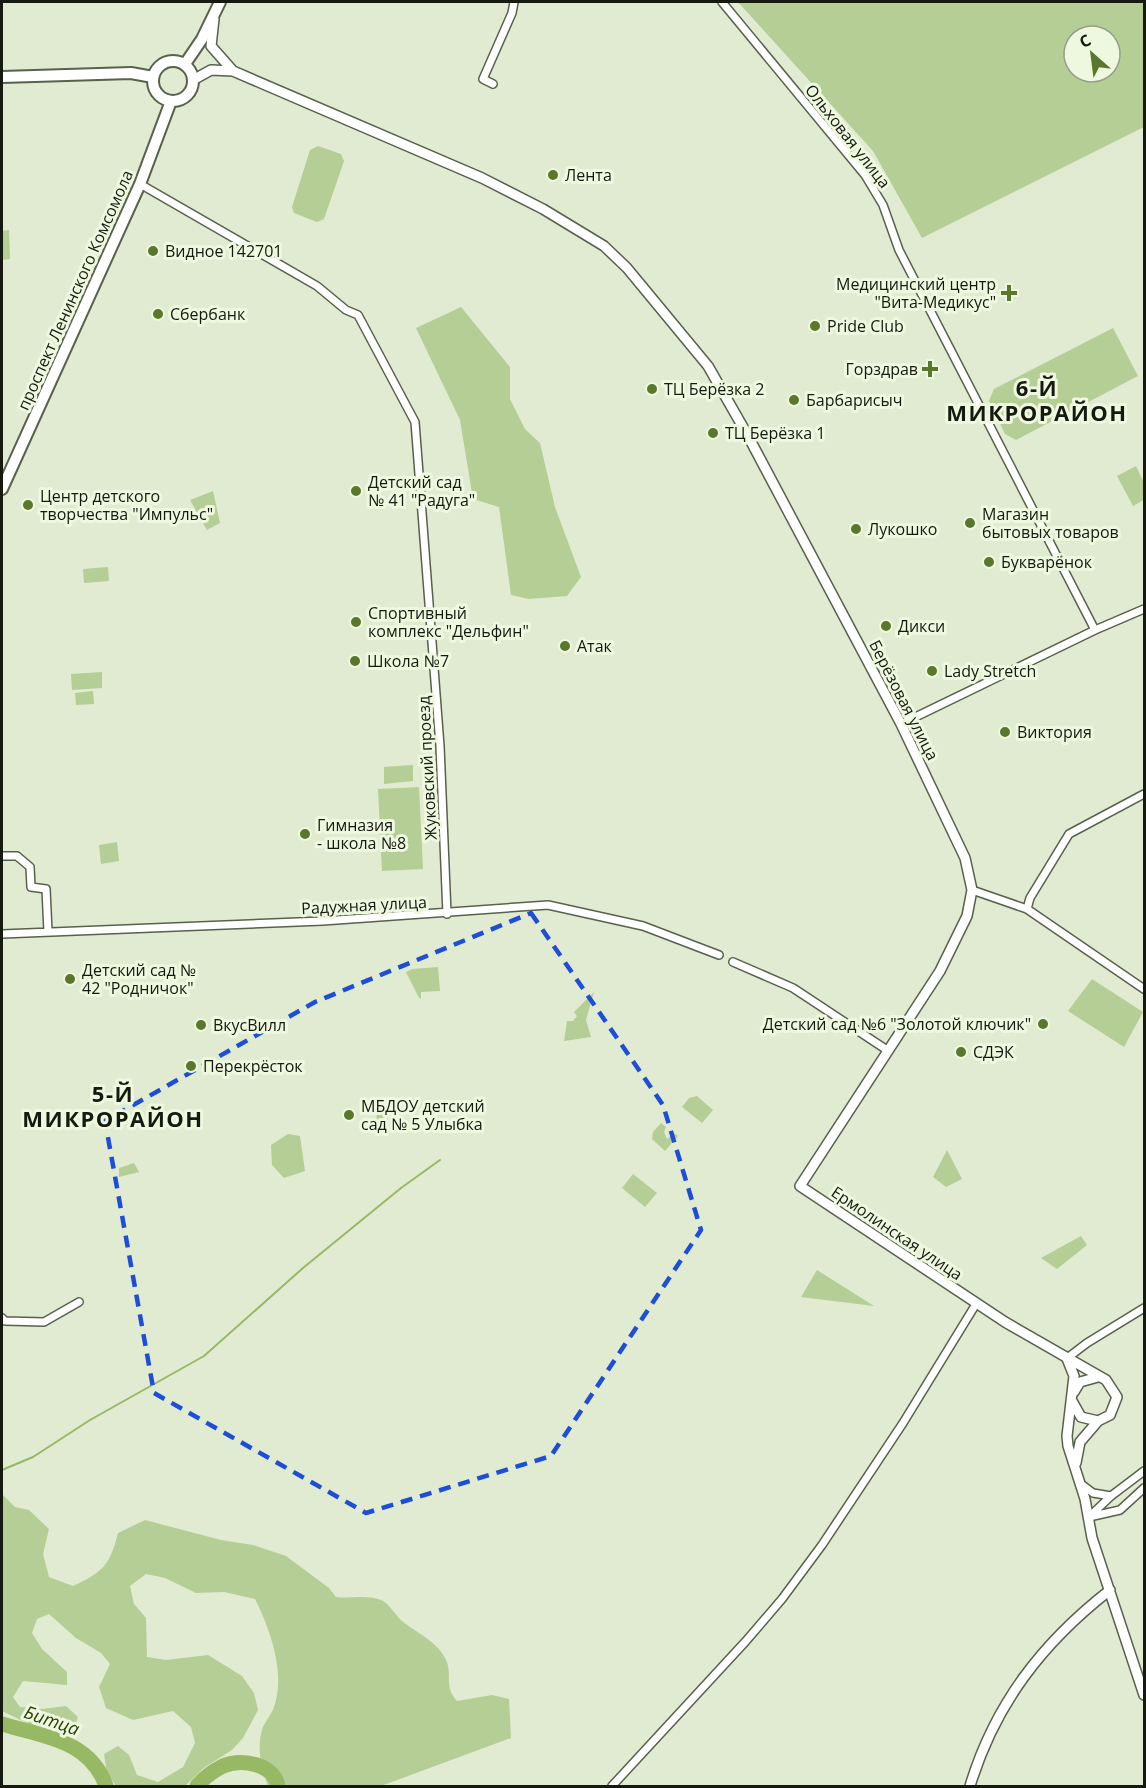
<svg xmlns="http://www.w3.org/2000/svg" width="1146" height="1788" font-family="'Open Sans',sans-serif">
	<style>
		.green { fill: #b5ce95; fill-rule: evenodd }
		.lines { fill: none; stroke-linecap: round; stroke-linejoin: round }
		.stream { stroke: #97b964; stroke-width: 2 }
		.river { stroke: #97b964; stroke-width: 15 }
		.minor-casing { stroke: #57614c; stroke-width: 10 }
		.tertiary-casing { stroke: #57614c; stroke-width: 12 }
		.secondary-casing { stroke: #57614c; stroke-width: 14 }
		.minor { stroke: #fff; stroke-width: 7 }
		.tertiary { stroke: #fff; stroke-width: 9 }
		.secondary { stroke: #fff; stroke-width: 10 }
		.marked { fill: none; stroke: #1d4ed8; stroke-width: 4.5; stroke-dasharray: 12 8; stroke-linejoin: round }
		.poi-dot { fill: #5a772b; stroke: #edf8df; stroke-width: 2 }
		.labels { text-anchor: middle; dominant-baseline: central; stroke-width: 6; stroke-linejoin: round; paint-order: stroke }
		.street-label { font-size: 16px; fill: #151910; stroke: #edf8df }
		.poi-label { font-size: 16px; fill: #151910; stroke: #edf8df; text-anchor: start }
		.water-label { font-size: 18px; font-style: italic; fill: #2a3f00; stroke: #edf8df }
		.district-label { font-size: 22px; font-weight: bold; letter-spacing: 1.5px; fill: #151910; stroke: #edf8df }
	</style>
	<rect width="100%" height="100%" fill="#e0ebd2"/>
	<!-- green -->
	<path class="green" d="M738 2H1144V127L922 238 873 151ZM1074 36H1110V72H1074Z
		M318 146 341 154 344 161 324 219 317 222 294 213 292 207 310 150Z
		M9 230 10 259 2 260V231Z
		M461 307 510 367V399L525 429 540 443 555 507 581 577 567 596 529 599 511 595 499 507 473 499 460 420 416 328Z
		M1113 328 1138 376 1016 440 1005 434 989 401 994 389Z
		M1136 466 1144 483V500L1133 506 1117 476Z
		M213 491 220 523 207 530 190 500Z
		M108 567 109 581 84 583 83 569Z
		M102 672V688L72 690 71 674Z
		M93 691 94 704 76 705 75 693Z
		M413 765V781L384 784V767Z
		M419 787 423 869 382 871 378 789Z
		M117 842 119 861 101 864 99 845Z
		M438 967 440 991 421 992V999L419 998 406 972 412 969Z
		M1092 979 1143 1012 1124 1047 1068 1011Z
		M594 992 586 1020 591 1037 564 1041 567 1021H573L577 1016 574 1012Z
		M697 1096 713 1110 702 1123 682 1107 689 1098Z
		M376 1100H387L388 1127H377Z
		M661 1123 666 1127 664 1132 667 1139 674 1133 678 1136 665 1151 652 1139 653 1132Z
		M288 1134 300 1136 305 1171 284 1178 272 1165 271 1145Z
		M947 1150 962 1179 946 1187 933 1177Z
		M134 1163 139 1172 119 1177V1168Z
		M633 1174 657 1193 645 1207 622 1188Z
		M1081 1236 1087 1245 1057 1269 1041 1258Z
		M817 1270 874 1306 801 1297Z
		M2 1494 15 1507 29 1510 49 1529 43 1554 49 1577 73 1586C103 1572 110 1565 118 1533L145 1520 221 1540 253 1545 286 1556 329 1588 336 1597C351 1599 369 1594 383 1601 390 1605 396 1616 402 1621 418 1634 439 1642 447 1662 452 1678 444 1686 457 1701L492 1695 509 1699 511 1738 381 1786H268C261 1769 256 1746 263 1727 266 1720 272 1714 274 1707 286 1673 270 1629 255 1599L224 1592 196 1593 165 1578 146 1574 130 1586 134 1604 146 1618 147 1657 166 1660 208 1655 242 1676 254 1693 258 1710 243 1738 232 1750 205 1767 185 1786H116L107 1773 104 1754 118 1746 129 1755 137 1775 158 1782 183 1767 195 1743 191 1727 173 1711 133 1720 106 1708 99 1687 110 1664 101 1653 76 1638 49 1614 37 1619 32 1633 42 1649 67 1672V1685L23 1681 13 1697 20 1707 42 1709 66 1706 78 1717 72 1735 33 1726 2 1711Z"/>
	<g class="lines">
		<!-- stream -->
		<path class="stream" d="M2 1470 33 1457 90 1420 204 1356 303 1268 401 1188 440 1160"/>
		<!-- river -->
		<path class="river" d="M2 1724C44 1737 90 1740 106 1786
			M197 1786C203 1779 213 1771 223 1766 242 1758 274 1764 278 1786"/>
		<!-- minor casing -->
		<g class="minor-casing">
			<path id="minor" d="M722 2 865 175 883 205 899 250 1095 630
				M493 84 483 79 512 13 514 2
				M140 184 317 286 346 310 358 315 415 422 440 746 447 914
				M901 724 1095 630 1144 609
				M2 856H17L30 867 31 887 46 889 48 932
				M972 890 1027 909 1144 989
				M1027 909 1030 898 1069 834 1144 794
				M2 934 323 921 548 905 643 926 719 955
				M733 962 793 988 887 1050
				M2 1318 5 1321 44 1322 79 1302
				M1066 1359 1087 1343 1144 1308
				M1081 1484 1093 1493 1111 1496
				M1089 1517 1111 1496 1144 1471
				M1089 1517 1120 1510 1144 1488
				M612 1786 746 1641 782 1599 822 1545 903 1423 976 1304"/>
		</g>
		<!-- tertiary casing -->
		<g class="tertiary-casing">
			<path id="tertiary" d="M214 19 211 46 233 71
				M193 80 211 70 233 71 482 178 543 209 604 246 627 268 708 366 748 436 901 724 965 858 972 890 967 916 940 971 800 1186 1005 1322 1106 1380 1117 1397 1110 1415 1098 1421 1081 1417 1072 1401
				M1068 1361 1074 1376 1067 1436 1068 1446 1085 1499 1092 1538 1144 1695
				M1074 1392 1080 1382 1098 1377
				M1076 1463 1080 1442 1098 1421
				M970 1786C995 1704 1042 1643 1110 1590"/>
		</g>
		<!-- secondary casing -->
		<g class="secondary-casing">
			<path id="secondary" d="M153 81a20 20 0 1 1 40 0a20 20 0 1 1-40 0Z
				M185 64 202 39 220 2
				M2 77 131 73 153 77
				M2 489 140 184 171 101"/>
		</g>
		<!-- minor -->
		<use href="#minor" class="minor"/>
		<!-- tertiary -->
		<use href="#tertiary" class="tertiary"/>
		<!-- secondary -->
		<use href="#secondary" class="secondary"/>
	</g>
	<!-- marked area -->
	<path class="marked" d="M531 913 663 1105 701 1230 551 1456 366 1513 154 1393 105 1121 315 1002Z"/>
	<!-- markers -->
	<g class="poi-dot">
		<circle cx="553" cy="175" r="6"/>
		<circle cx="153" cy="251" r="6"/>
		<path d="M1006 284h6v6h6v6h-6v6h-6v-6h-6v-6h6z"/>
		<circle cx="158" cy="314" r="6"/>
		<circle cx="815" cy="326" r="6"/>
		<path d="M927 360h6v6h6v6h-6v6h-6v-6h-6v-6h6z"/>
		<circle cx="652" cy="389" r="6"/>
		<circle cx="794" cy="400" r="6"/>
		<circle cx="713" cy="433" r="6"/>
		<circle cx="356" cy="491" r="6"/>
		<circle cx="28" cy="505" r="6"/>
		<circle cx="970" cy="523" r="6"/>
		<circle cx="856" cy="529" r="6"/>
		<circle cx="989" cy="562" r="6"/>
		<circle cx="356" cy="622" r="6"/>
		<circle cx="886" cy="626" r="6"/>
		<circle cx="565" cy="646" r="6"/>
		<circle cx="355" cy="661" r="6"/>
		<circle cx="932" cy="671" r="6"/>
		<circle cx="1005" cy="732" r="6"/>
		<circle cx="305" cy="834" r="6"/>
		<circle cx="70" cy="979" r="6"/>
		<circle cx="1043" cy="1024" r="6"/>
		<circle cx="201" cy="1025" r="6"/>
		<circle cx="961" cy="1052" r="6"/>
		<circle cx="191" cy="1066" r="6"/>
		<circle cx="349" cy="1115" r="6"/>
	</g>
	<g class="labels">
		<!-- street labels -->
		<g class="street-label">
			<text transform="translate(848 136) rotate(52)">Ольховая улица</text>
			<text transform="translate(75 290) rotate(-66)">проспект Ленинского Комсомола</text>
			<text transform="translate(904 700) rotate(63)">Берёзовая улица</text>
			<text transform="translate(427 768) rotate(-93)">Жуковский проезд</text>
			<text transform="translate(364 905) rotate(-3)">Радужная улица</text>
			<text transform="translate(897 1233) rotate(34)">Ермолинская улица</text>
		</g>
		<!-- poi labels -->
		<g class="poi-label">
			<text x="565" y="175">Лента</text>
			<text x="165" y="251">Видное 142701</text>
			<text x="996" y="284" text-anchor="end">Медицинский центр<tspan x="996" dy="18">"Вита-Медикус"</tspan></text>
			<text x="170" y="314">Сбербанк</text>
			<text x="827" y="326">Pride Club</text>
			<text x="918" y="369" text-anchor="end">Горздрав</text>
			<text x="664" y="389">ТЦ Берёзка 2</text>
			<text x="806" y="400">Барбарисыч</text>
			<text x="725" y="433">ТЦ Берёзка 1</text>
			<text x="368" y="482">Детский сад<tspan x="368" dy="18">№ 41 "Радуга"</tspan></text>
			<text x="40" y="496">Центр детского<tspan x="40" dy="18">творчества "Импульс"</tspan></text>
			<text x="982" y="514">Магазин<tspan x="982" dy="18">бытовых товаров</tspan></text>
			<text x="868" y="529">Лукошко</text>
			<text x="1001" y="562">Букварёнок</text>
			<text x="368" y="613">Спортивный<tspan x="368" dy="18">комплекс "Дельфин"</tspan></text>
			<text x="898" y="626">Дикси</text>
			<text x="577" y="646">Атак</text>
			<text x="367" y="661">Школа №7</text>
			<text x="944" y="671">Lady Stretch</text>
			<text x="1017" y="732">Виктория</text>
			<text x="317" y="825">Гимназия<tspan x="317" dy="18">- школа №8</tspan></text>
			<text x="82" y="970">Детский сад №<tspan x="82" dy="18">42 "Родничок"</tspan></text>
			<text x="1031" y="1024" text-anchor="end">Детский сад №6 "Золотой ключик"</text>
			<text x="213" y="1025">ВкусВилл</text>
			<text x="973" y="1052">СДЭК</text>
			<text x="203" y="1066">Перекрёсток</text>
			<text x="361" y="1106">МБДОУ детский<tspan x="361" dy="18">сад № 5 Улыбка</tspan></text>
		</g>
		<!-- water labels -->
		<g class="water-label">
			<text transform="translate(52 1720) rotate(19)">Битца</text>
		</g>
		<!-- district labels -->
		<g class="district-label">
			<text x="1037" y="387">6-Й<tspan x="1037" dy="25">МИКРОРАЙОН</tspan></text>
			<text x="113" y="1093">5-Й<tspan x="113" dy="25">МИКРОРАЙОН</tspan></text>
		</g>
	</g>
	<!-- border -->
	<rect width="1146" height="1788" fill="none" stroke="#151910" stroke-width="6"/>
	<!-- north arrow -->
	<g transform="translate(1092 54) rotate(332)"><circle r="28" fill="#edf8df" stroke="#979f8c" stroke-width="1.5"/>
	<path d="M0-4.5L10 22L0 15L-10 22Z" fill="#5a772b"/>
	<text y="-9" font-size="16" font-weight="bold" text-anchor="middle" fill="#151910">С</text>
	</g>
</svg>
